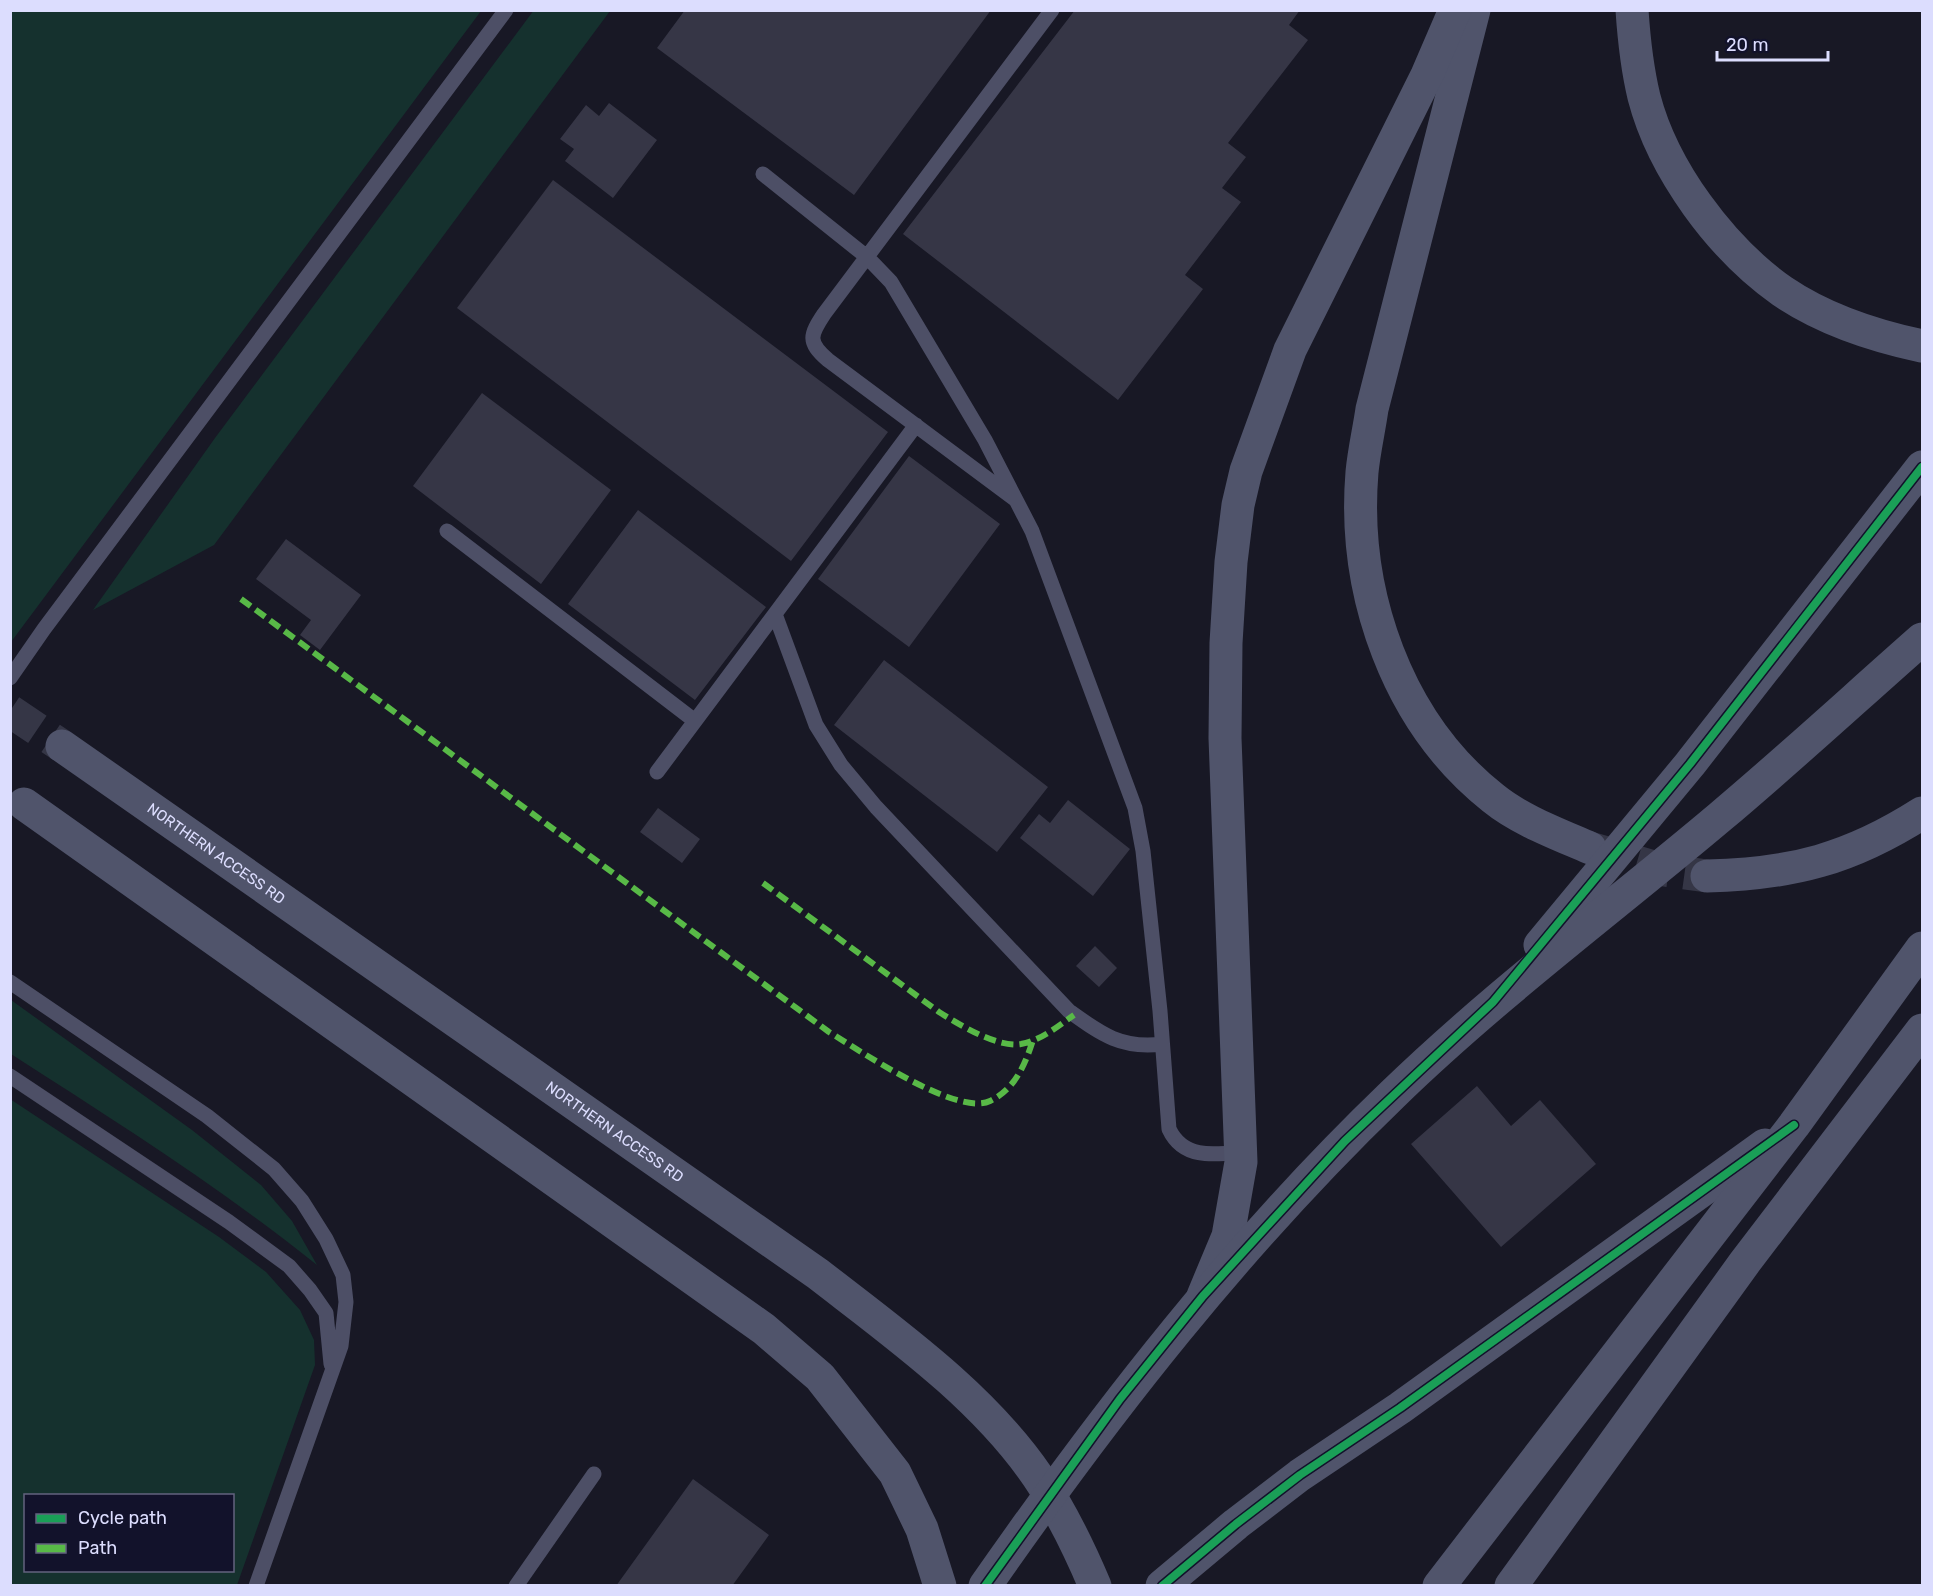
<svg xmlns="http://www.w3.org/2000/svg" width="1933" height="1596" font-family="Rubik,sans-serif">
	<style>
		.green { fill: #15312e; fill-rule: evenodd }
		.building { fill: #363646 }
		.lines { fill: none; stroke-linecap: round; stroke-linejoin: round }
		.secondary-tunnel { stroke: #353646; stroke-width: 33; stroke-dasharray: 33 16; stroke-linecap: butt }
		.lane { stroke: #4d4f66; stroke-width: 15 }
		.secondary { stroke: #50546b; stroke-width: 33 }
		.quiet { stroke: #58b947; stroke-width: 6; stroke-dasharray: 12 6; stroke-linecap: butt }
		.cycleway-casing { stroke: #12122b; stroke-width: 11 }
		.cycleway { stroke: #1a9f57; stroke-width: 8 }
		.labels { text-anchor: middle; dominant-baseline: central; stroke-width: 4.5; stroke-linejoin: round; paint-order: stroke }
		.street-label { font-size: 15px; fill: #dcddfe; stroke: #12122b }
	</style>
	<rect width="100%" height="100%" fill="#181825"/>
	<!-- green -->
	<path class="green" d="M11 10 481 11 11 642 10 11Z
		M534 10 610 11 214 545 93 610 215 438Z
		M11 1000 192 1130 261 1185 292 1221 317 1265C220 1187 115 1121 11 1054Z
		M10 1099 219 1237 266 1272 300 1310 314 1340 315 1365 237 1585H11ZM26 1496H232V1570H26Z"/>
	<!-- building -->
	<path class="building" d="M685 10H991L854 195 657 48Z
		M1075 10H1300L1289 25 1308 40 1228 143 1246 157 1222 188 1241 202 1185 275 1203 289 1118 400 903 234Z
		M609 103 657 140 613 198 565 161 574 149 560 139 586 105 599 116Z
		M553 180 888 432 791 561 457 308Z
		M482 393 611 490 541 584 413 486Z
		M909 456 1000 524 909 647 818 579Z
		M638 510 766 607 695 700 568 604Z
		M286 539 361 595 320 650 300 635 311 620 256 579Z
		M884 660 1048 787 997 852 834 725Z
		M1068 800 1130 849 1093 896 1020 838 1039 814 1050 823Z
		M658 808 700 839 682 863 640 832Z
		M1095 946 1117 968 1099 987 1076 966Z
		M1477 1086 1511 1126 1540 1100 1596 1164 1501 1247 1411 1144Z
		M693 1479 769 1535 732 1586H616Z"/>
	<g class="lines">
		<!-- secondary-tunnel -->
		<path class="secondary-tunnel" d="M10 711 62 746
			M1590 848 1664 870 1707 876"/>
		<!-- lane -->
		<path class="lane" d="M763 174 867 257 891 282 985 440 1032 531 1135 808 1143 851 1160 1011 1169 1129C1183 1159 1213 1155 1241 1152
			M1016 500 828 360C807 342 810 335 824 314L1052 10
			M447 531 695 721
			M775 614 816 725 841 765 876 807 1069 1011C1101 1034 1121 1049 1162 1044
			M10 678 44 629 506 10
			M657 772 916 425
			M10 982 207 1116 274 1169 302 1201 326 1239 343 1275 346 1302 341 1346 256 1586
			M10 1076 229 1222 289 1266 310 1290 326 1313 331 1364
			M516 1586 594 1474"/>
		<!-- secondary -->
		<g class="secondary">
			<path d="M1474 10 1372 409C1369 430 1364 451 1362 472 1352 593 1397 722 1493 798 1520 820 1558 834 1590 848"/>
			<path d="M1632 10C1634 40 1637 68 1644 97 1663 170 1721 248 1782 291 1823 319 1875 336 1922 346"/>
			<path id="s1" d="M62 746 818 1274C894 1333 983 1396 1038 1477 1061 1511 1079 1548 1095 1586"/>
			<path d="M24 804 764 1329 820 1377 895 1473 922 1529 940 1586"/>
			<path d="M1707 876C1792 874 1850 859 1922 813"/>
			<path d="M1540 945 1690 764 1922 467"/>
			<path d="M1203 1296 1228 1236 1241 1162 1225 738 1226 643 1231 562 1238 505 1246 471 1290 350 1427 75 1455 10"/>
			<path d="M985 1586C1107 1411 1238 1243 1392 1095 1495 995 1611 909 1720 817 1789 759 1855 698 1922 639"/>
			<path d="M1162 1586 1236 1524 1300 1475 1400 1408 1765 1145"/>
			<path d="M1439 1586 1794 1125 1922 948"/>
			<path d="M1511 1586 1745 1262 1922 1030"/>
		</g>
		<!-- quiet -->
		<path class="quiet" d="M241 599 829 1032C859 1050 957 1117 990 1101 1015 1089 1025 1065 1033 1040
			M763 883 939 1012C958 1024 997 1048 1021 1044 1042 1040 1058 1026 1074 1015"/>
		<!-- cycleway casing -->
		<g class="cycleway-casing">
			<path id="cycleway" d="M985 1586 1120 1399 1203 1296 1345 1141 1493 1002 1690 764 1922 467
				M1162 1586 1236 1524 1300 1475 1400 1408 1794 1125"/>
		</g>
		<!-- cycleway -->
		<use href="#cycleway" class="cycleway"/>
	</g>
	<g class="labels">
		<!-- street labels -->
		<g class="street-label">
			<text stroke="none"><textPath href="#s1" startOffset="188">NORTHERN ACCESS RD</textPath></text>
			<text stroke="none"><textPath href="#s1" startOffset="674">NORTHERN ACCESS RD</textPath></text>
		</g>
	</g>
	<!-- border -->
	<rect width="1933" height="1596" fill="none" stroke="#dcddfe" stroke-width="24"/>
	<!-- legend -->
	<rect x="24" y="1494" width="210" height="78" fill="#12122b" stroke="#63637f" stroke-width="1.5"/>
	<rect x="36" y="1514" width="30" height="9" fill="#1a9f57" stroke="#63637f" stroke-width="1.5"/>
	<text x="78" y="1524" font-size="18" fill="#dcddfe">Cycle path</text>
	<rect x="36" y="1544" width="30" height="9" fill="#58b947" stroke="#63637f" stroke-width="1.5"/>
	<text x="78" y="1554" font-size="18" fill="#dcddfe">Path</text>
	<!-- scale -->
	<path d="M1717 51v9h111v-9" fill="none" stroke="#dcddfe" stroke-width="3"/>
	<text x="1726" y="51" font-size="18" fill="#dcddfe" stroke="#12122b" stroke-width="4.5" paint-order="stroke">20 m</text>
</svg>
